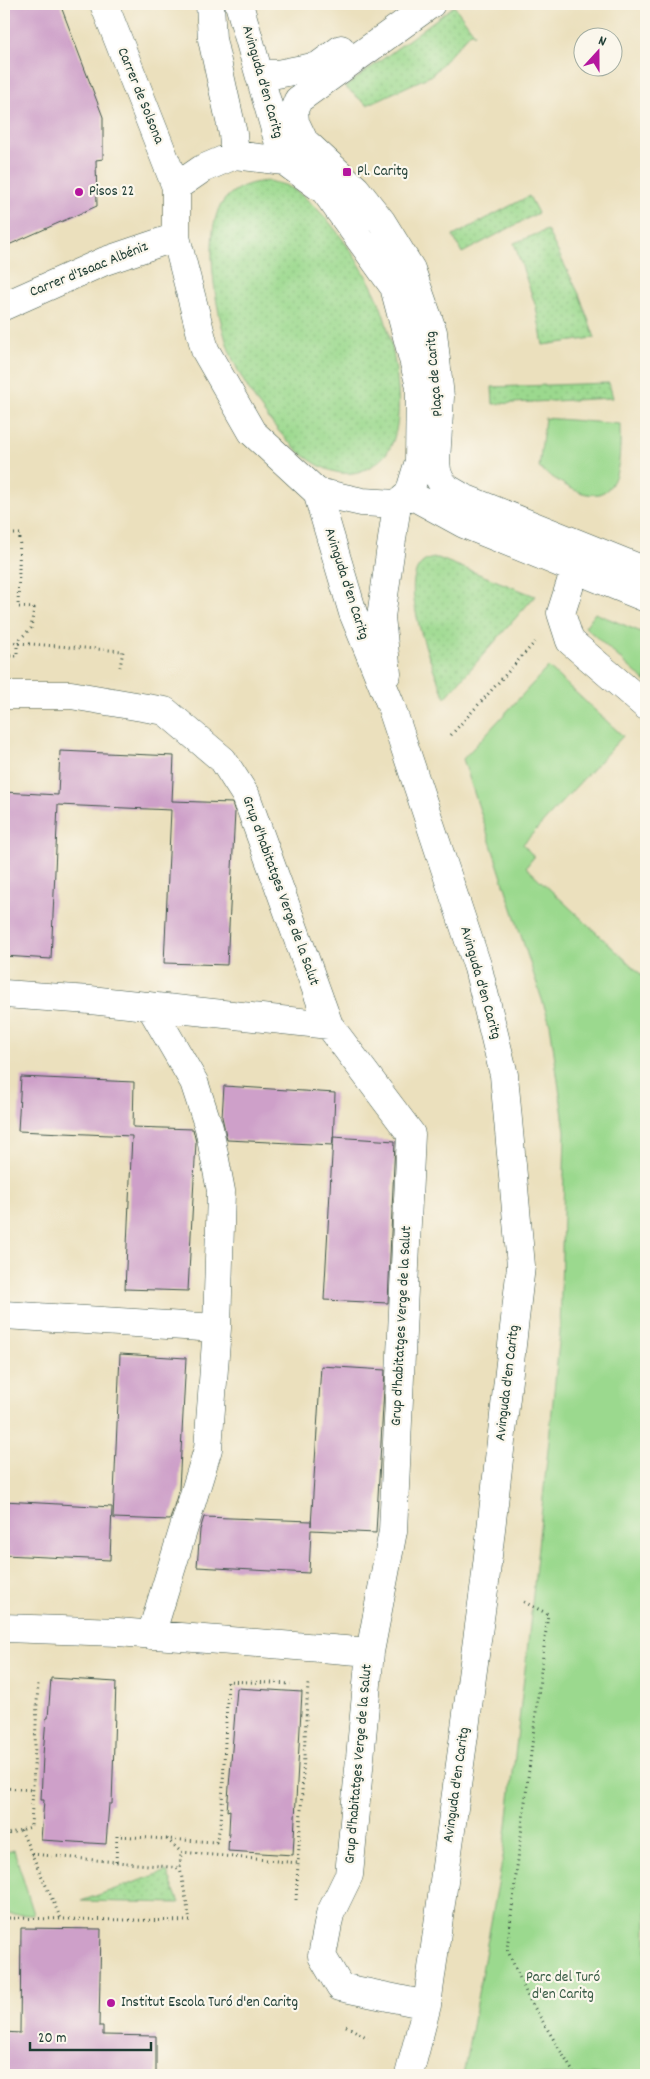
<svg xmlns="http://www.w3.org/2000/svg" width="650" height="2079" font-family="Dekko,sans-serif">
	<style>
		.green { fill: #9bd98e; stroke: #5d8b61 }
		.garden { fill: url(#garden-dots); stroke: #5d8b61 }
		.building { fill: #cea0c9 }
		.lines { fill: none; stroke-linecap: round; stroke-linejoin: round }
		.minor-casing { stroke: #3e5549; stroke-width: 29 }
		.path { stroke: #3e5549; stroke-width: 3; stroke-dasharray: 1 4; stroke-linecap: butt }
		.minor { stroke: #fff; stroke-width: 28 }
		.poi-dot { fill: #b5179e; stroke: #fbf7ec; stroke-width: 2 }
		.labels { text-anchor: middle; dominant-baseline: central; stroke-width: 4.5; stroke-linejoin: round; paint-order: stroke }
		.street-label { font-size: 15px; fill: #1f3d34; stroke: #fbf7ec }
		.poi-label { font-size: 15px; fill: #1f3d34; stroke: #fbf7ec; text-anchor: start }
		.park-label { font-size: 15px; fill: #385c46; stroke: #fbf7ec }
	</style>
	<defs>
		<pattern id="garden-dots" width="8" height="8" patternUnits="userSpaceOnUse" patternTransform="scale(1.25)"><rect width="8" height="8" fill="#9bd98e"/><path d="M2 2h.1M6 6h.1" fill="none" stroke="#85bb7b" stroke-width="1.8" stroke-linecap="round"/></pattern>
	</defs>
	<rect width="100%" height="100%" fill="#fbf7ec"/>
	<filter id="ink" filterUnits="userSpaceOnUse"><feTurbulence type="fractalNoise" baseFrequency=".02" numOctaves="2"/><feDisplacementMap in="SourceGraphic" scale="10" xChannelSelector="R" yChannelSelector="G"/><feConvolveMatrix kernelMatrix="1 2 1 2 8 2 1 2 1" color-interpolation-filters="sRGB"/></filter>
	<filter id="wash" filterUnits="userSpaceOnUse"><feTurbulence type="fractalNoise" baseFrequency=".0096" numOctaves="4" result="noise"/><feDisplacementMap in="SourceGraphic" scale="20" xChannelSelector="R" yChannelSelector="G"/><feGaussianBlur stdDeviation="1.12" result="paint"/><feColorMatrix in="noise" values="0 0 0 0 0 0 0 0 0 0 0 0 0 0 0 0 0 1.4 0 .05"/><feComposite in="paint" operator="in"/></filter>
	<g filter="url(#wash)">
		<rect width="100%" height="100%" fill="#ebe0bd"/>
		<!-- green -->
		<path class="green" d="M545 418 620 424C620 445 624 501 587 494 570 491 553 477 539 468Z
			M595 613 646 634V682L585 627Z
			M548 667 623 736 523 844 534 857 526 867 646 979V2075H463L504 1851 528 1643 560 1333 565 1131 550 1024 463 759Z
			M14 1850 34 1914V1915L4 1914V1853Z"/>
		<!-- garden -->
		<path class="garden" d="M454 6 475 34 474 35 471 32 432 75 367 105 345 87Z
			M269 181C276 183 285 184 291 188 325 208 358 258 375 293 392 328 412 422 386 454 379 462 370 468 361 471 308 490 244 392 229 350 219 320 213 288 212 257 212 237 212 211 228 196 240 185 254 182 269 181Z
			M529 196 538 213 462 253 453 236Z
			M547 230 579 294 595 338 543 345 536 307 514 243Z
			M609 383 613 398 493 404 492 387Z
			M438 558 535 596 445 698C436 674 383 558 438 558Z
			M167 1871 179 1903 81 1901Z"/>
		<g id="blocks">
			<!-- building -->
			<path class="building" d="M4 4H60L103 117V159L96 160 97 206 4 247Z
				M60 751 174 756 172 801 232 803 235 812 227 965 164 963 171 810 58 805 51 959 4 956V792L58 795Z
				M21 1077 134 1082 133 1127 193 1129 196 1142 188 1291 125 1289 132 1136 18 1131Z
				M224 1086 335 1093 333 1145 227 1140 222 1117Z
				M333 1137 395 1141 388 1303 324 1300Z
				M120 1354 186 1358 179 1489 170 1520 113 1518Z
				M321 1366 385 1370 376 1533 311 1530 309 1573 197 1567 200 1530 204 1517 311 1521V1526Z
				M4 1501 112 1507 110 1560 4 1555Z
				M51 1678 116 1682 112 1804H109L106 1844 41 1840 44 1800H41L43 1755 46 1718H48Z
				M237 1688 302 1692 293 1855 228 1851 230 1810 227 1811Z
				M21 1928 101 1929 99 2026H103V2035L156 2036V2075H4V2032L20 2033Z"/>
		</g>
	</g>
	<g filter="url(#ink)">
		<use href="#blocks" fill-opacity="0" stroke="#3e5549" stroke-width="1"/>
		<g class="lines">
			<!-- minor casing -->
			<g class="minor-casing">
				<path id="minor" d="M104 4 176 187V237L205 350 252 432 317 492 362 502 397 504 409 494 419 461 420 386 394 287 325 191 284 161 235 155 202 169 176 187
					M210 4 212 39 233 134 235 155
					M239 4 284 161
					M431 4 298 100 294 110 295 122 304 141 356 189 382 222 411 269 433 332 440 397 436 461 437 471 440 480 447 488 464 498 646 571
					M260 74H277L318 66 341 49
					M4 306 105 261 176 237
					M317 492 353 613 390 703 478 968 504 1075 521 1266 485 1582 427 2005 409 2075
					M409 494 464 524 646 598
					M575 569 561 613 570 641 646 706
					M387 674 381 617 397 504
					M4 695H71L165 711 223 760 246 796 329 1025 411 1134 393 1531 370 1652 349 1875 330 1914 322 1956 340 1987 427 2005
					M4 994 90 1000 329 1025
					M150 1006 194 1082 209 1128 221 1191 217 1328 208 1449 151 1635
					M4 1315 217 1328
					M4 1628 118 1632 370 1652"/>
			</g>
			<!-- path -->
			<path class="path" d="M4 534H20L18 607 34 608 31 628 17 642V656H4
				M4 642 123 651 120 667
				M451 735 535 642
				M524 1602 548 1614 507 1949 528 1997 575 2075
				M4 1788 33 1790
				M21 1830 61 1919
				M4 1835 31 1827 38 1683
				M167 1839 181 1852
				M32 1854 180 1868 181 1852 298 1863
				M116 1862 117 1836 216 1842 221 1824 228 1681 291 1684
				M296 1900 308 1684H305
				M4 1918 190 1921 180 1868
				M346 2026 368 2038"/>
			<!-- minor -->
			<use href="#minor" class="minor"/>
		</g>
	</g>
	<!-- markers -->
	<g class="poi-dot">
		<rect x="342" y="167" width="10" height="10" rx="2.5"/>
		<circle cx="79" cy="192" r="5"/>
		<circle cx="111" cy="2003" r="5"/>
	</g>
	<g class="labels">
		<!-- street labels -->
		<g class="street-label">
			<text transform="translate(262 82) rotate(74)">Avinguda d'en Caritg</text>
			<text transform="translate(140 96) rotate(68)">Carrer de Solsona</text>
			<text transform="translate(89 270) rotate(-22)">Carrer d'Isaac Albéniz</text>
			<text transform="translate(435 374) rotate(-95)">Plaça de Caritg</text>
			<text transform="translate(346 584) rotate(72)">Avinguda d'en Caritg</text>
			<text transform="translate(280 891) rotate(70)">Grup d'habitatges Verge de la Salut</text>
			<text transform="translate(480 983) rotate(74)">Avinguda d'en Caritg</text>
			<text transform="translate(402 1326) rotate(-87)">Grup d'habitatges Verge de la Salut</text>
			<text transform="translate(508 1383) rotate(-83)">Avinguda d'en Caritg</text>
			<text transform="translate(359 1764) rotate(-85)">Grup d'habitatges Verge de la Salut</text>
			<text transform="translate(457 1785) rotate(-82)">Avinguda d'en Caritg</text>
		</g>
		<!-- poi labels -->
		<g class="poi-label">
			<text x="357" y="172">Pl. Caritg</text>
			<text x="89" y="192">Pisos 22</text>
			<text x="121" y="2003">Institut Escola Turó d'en Caritg</text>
		</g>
		<!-- park labels -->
		<g class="park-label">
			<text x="563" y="1978">Parc del Turó<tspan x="563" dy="17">d'en Caritg</tspan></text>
		</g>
	</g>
	<!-- margin -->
	<rect width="650" height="2079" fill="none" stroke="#fbf7ec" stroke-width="20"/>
	<!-- north arrow -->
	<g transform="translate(598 52) rotate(21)"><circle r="24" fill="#fbf7ec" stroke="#a3ada2"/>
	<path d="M0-4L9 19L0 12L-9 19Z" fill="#b5179e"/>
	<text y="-8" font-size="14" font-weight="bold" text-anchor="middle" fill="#1f3d34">N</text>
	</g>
	<!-- scale -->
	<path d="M30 2042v8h121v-8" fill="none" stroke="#1f3d34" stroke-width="2.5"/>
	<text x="38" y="2042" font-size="15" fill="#1f3d34" stroke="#fbf7ec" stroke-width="4" paint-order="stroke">20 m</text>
</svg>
